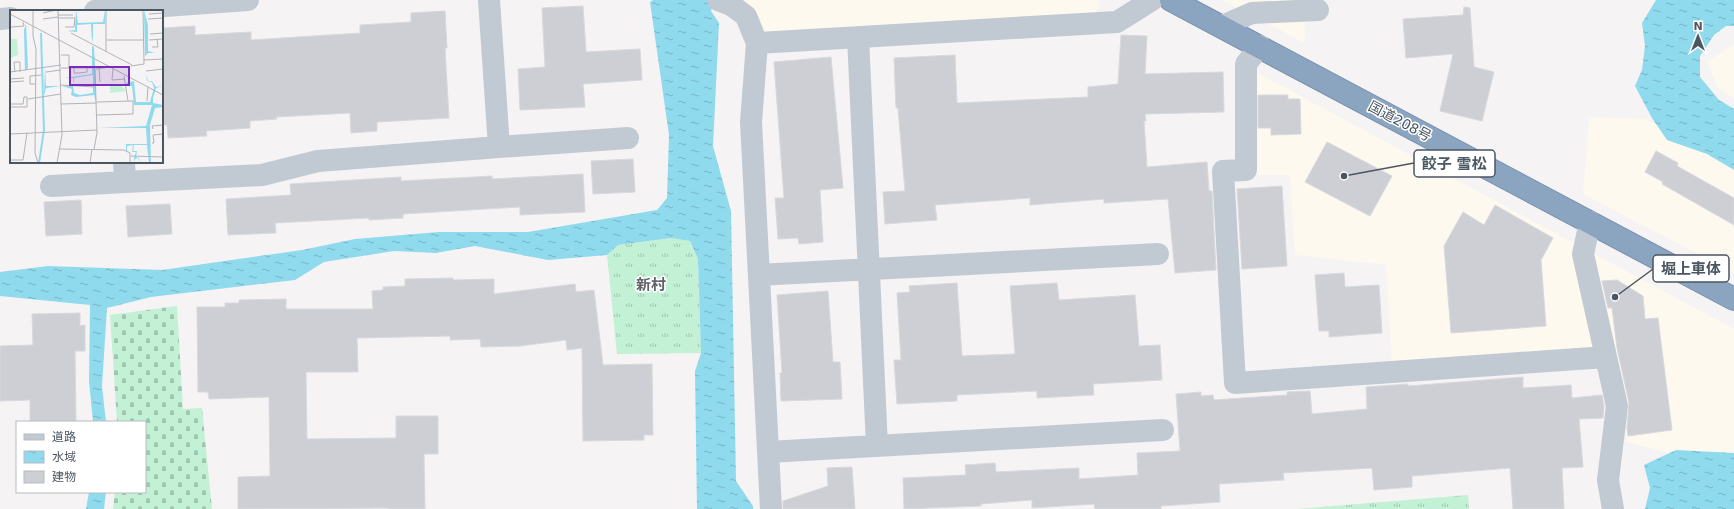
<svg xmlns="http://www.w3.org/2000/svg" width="1734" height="509" font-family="'DejaVu Sans','Noto Sans JP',sans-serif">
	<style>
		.commercial { fill: #fdf9ef }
		.grass { fill: url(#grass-tufts) }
		.cemetery { fill: url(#cemetery-stones) }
		.water { fill: url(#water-ripples) }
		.building { fill: #cdcfd5; stroke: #d7d9de }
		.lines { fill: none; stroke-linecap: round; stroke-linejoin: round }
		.highway-casing { stroke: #7690ad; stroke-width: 24 }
		.street { stroke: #c1cad2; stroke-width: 22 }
		.highway { stroke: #8ba5c1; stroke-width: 22 }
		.labels { text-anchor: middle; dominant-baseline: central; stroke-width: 3; stroke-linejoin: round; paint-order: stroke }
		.street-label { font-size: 14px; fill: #4a5661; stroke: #fff }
		.neighbourhood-label { font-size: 15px; font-weight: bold; fill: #5f6368; stroke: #fff }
		.inset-river { fill: none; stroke: #90daee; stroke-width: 2 }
		.inset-road { fill: none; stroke: #b1b4b9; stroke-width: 1 }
		.view { fill: #7b2cbf; fill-opacity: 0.15; stroke: #7b2cbf; stroke-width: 2 }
		.inset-edge { fill: none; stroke: #4a5661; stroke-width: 2 }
		.leader { fill: none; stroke: #4a5661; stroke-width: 1.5 }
		.callout-dot { fill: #4a5661; stroke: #fff; stroke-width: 1.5 }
		.callout { fill: #fff; stroke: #4a5661; stroke-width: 1.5 }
		.callout-label { font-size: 15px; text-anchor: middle; font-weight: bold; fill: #4a5661 }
	</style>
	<defs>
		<pattern id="grass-tufts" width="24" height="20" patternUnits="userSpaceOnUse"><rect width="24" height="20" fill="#c3f1d5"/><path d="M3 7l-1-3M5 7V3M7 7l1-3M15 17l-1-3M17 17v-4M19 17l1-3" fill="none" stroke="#a0c6b0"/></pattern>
		<pattern id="cemetery-stones" width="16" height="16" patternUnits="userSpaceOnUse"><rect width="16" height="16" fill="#c3f1d5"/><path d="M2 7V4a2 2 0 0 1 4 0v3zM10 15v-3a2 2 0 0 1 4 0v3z" fill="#a0c6b0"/></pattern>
		<pattern id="water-ripples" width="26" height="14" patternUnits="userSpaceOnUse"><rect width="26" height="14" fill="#90daee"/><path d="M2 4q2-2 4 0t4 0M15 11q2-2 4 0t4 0" fill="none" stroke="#78b4c4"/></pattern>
	</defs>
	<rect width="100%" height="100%" fill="#f5f3f3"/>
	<!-- commercial -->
	<path class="commercial" d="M744 0H1100L1096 16 764 34Z
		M1222 0H1304L1305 43Z
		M1734 45V99L1717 87 1707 61Z
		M1252 70 1734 329V460L1689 458 1626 442 1627 413 1616 351 1392 363 1386 265 1295 255 1290 175H1253Z
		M1589 117 1645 119 1734 163V273L1583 194Z"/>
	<!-- grass -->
	<path class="grass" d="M671 238 690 241 698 259 701 353 617 354 607 255 618 245Z
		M1468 495 1469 509H1297Z"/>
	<!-- cemetery -->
	<path class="cemetery" d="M177 306 183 409 202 408 212 509H113L115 492H145V422H117L110 315Z"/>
	<!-- water -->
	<path class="water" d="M653 0H715L711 11 719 23 713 146 731 211 736 481 753 506V509H697L695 371 701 353 698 259 690 241 671 238 618 245 607 255 548 260 475 246 436 253 394 251 324 262 295 280 151 297 107 308 102 386 106 422H93L89 381 90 305 0 296V272L48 266 162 270 302 250 355 239 439 232H528L657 210 667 198 669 135 650 2Z
		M1656 0H1734V26H1726L1714 35 1700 56V77L1719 100 1734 109V170L1707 154 1667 140 1652 118 1635 86 1642 70 1645 46 1642 23Z
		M1676 450 1734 453V509H1645L1650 488 1644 465Z
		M89 492H106L104 509H86Z"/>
	<!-- building -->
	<path class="building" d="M583 6 586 52 640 49 642 80 583 84 585 107 520 110 518 69 545 67 542 8Z
		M1464 7 1470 8 1474 67 1494 72 1482 121 1440 111 1453 54 1406 58 1403 19 1463 15Z
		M445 11 447 48H445L449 118 377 122V131L351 133 350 113 276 117 277 119 250 121V128L206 131 207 136 168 138 167 125H162V28L195 26V35L251 32V40L360 33V25L411 22V13Z
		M1121 35 1147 36 1145 74 1223 72 1224 112 1145 114 1146 121H1144L1147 167 1207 162 1209 191H1212L1216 270 1175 273 1168 199 1104 203V199L1030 205V198L935 205 937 220 885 224 883 192 905 191 898 108H896L894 58 955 55 957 103 1088 97V87L1118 84Z
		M831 57 843 188 820 190 823 242 799 244 798 238 778 239 775 198H784L774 62Z
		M1258 95H1288V99H1300L1301 134 1271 135V128H1258Z
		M1327 142 1392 176 1370 216 1305 182Z
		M1656 151 1678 163 1677 166 1734 198V225L1662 184 1663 182 1645 172Z
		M633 159 635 192 593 194 591 161Z
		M583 174 585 212 520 215V207L403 214V218L369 220V218L275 223 276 233 228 235 226 199 291 195 290 184 401 177V181L492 176V179Z
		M1282 186 1287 266 1242 269 1237 189Z
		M81 200 82 234 46 236 44 202Z
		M170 204 172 234 128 237 126 206Z
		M1495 205 1553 238 1541 260 1546 326 1451 333 1444 246 1463 212 1484 225Z
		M1344 273 1345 287 1379 285 1382 333 1329 337V331H1319L1315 275Z
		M453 278V280L494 279V294L575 284 576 292 594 290 603 365 652 364 653 435H644V440L583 441 582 348 567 350 566 340 520 346 481 347 480 339 450 340V336L357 338 358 372H306L307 439 396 438V416H438V454H424L425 509H388V508L238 509V477L270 476 269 397 209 399 208 392H198L197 307H225V303H239V300L286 299V309H373L372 291 383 290V287L405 286V279Z
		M1617 280 1643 296 1645 319 1658 318 1672 430 1628 436 1627 428 1629 403 1617 348 1612 308H1608L1602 281Z
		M957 283 962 356 1015 354 1010 286 1057 283 1059 300 1135 295 1139 346 1160 345 1162 380 1093 384 1094 395 1037 398V391L957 395V401L897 404 894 360H901L897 293 910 292 909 286Z
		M828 291 833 362H840L842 399 781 401 780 373H782L777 295Z
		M80 313V326L85 325V351H75L76 422H30V400L0 401V346L33 345 32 314Z
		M1523 377V388L1571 385 1572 398 1602 395 1604 407 1603 418 1579 419 1583 467 1562 468 1564 509H1513L1510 468 1412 476V487L1374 490 1372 468 1283 473 1284 480 1219 484 1220 502 1161 506V509H1095L1094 504 1032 508V500L981 504V506L904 509 903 478 966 475 965 465 995 463 996 472 1079 468V479L1138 475 1137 453 1180 451 1176 394 1201 392V396L1213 395 1214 400 1287 395V392L1310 391 1312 414 1367 409 1366 387 1408 384V386Z
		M852 467 855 509H783V501L828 486 827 468Z"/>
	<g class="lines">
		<!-- highway casing -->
		<g class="highway-casing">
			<path id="highway" d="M1171 0 1734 299"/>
		</g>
		<!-- street -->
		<path class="street" d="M718 0 731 5 746 16 757 43 751 122 771 509
			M95 11 248 0
			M0 19 11 18
			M1222 26 1252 13 1318 10
			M858 37 877 446
			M757 43 1117 22 1152 0
			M1260 46 1246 64V170L1223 171 1235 383 1606 357
			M499 147 628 138
			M124 162 125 182 262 175 318 161 499 147 489 0
			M51 186 125 182
			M1590 222 1583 254 1617 406 1608 480 1613 509
			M759 275 1158 254
			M768 452 1163 430"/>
		<!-- highway -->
		<use href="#highway" class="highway"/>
	</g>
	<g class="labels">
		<!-- street labels -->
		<g class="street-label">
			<text transform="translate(1400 121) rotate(28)">国道208号</text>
		</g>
		<!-- neighbourhood labels -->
		<g class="neighbourhood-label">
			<text x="651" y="285">新村</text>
		</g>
	</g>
	<!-- overview -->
	<g transform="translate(10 10)">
		<rect width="153" height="153" fill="#f5f3f3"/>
		<path d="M110 74 116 81 100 83V75Z" fill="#c3f1d5"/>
		<path d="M0 29H7L8 45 0 48Z" fill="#c3f1d5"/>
		<path d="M66 0 68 13 93 12 95 0V14H83V27H96H83L82 33 81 14 67 15V22L57 21 65 20ZM134 0 138 15V41L145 43H138L135 46ZM16 14 18 58 15 61 14 20ZM82 36 84 37 85 55 86 93 84 85 66 87 61 85 62 79 52 76H63L64 83 70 85 83 83V65L64 68 63 75V68H55L82 64ZM35 56 36 76H51L36 78 34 86ZM136 64 138 71H142L146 77 153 76 146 78 143 88V93L153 95V97L145 98 140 115 141 153H139L137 135H124L123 141H127L126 147 129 148 130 152 128 148 125 149 124 152V148L126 142H122L123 135 117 136V141L120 142 116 141V134H137L136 118H88L136 116 142 95H124L122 76H117L116 73 124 71 126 92H140L144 78 142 72 137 71Z" fill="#90daee"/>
		<path class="inset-river" d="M29 153 34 120 31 23"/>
		<path class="inset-road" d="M23 0V26L26 39 25 143 28 153M96 0V42M33 3 46 0M0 4 153 85M139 4 153 3M48 5H63M48 8H65L64 17H55M33 9 48 7M138 9 153 8M1 17 14 16 13 12M61 23 122 55M140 24 153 23M96 30H133M139 30 153 29M142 37H148L147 29M51 45H59V58M134 50 153 49M121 56 134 54 133 0M64 57V63H69L77 62V57M51 58H85L87 123 84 139M89 58 90 72M86 59 100 57M103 59 102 70 115 69M136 61 153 59M0 62 51 55M5 62 4 52H10V62M36 62 51 60M114 66 118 91M0 69 14 68M0 72 14 71M25 74H20V66L31 65M51 75 86 77M18 89 51 84M137 91 138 77M87 92 123 91V104L87 105M0 94H13L14 87H17V97H0M51 94 87 93M143 119 142 116 153 115M0 124 87 120M142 133H144L143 125 153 124M49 139 114 140 120 143V153M121 146 153 147M0 150H13L17 123M47 153 52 125 48 0M80 153 82 139"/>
		<path class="view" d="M60 57H119V75H60Z"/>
		<rect width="153" height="153" class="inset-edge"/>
	</g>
	<!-- callouts -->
	<path class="leader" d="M1344 176L1414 163M1615 297L1653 269"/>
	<g class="callout-dot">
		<circle cx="1344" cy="176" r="4"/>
		<circle cx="1615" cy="297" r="4"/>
	</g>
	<g class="callout">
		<rect x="1414" y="150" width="81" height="27" rx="4"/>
		<rect x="1653" y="255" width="76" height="27" rx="4"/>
	</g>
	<g class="callout-label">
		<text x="1454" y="169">餃子 雪松</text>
		<text x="1691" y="274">堀上車体</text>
	</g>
	<!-- legend -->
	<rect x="16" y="421" width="130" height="72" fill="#ffffff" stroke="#b7bbc0"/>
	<rect x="24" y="434" width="20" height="6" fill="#c1cad2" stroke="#b7bbc0"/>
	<text x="52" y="441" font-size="12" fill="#4a5661">道路</text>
	<rect x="24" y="451" width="20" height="12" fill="url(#water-ripples)" stroke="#b7bbc0"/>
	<text x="52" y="461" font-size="12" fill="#4a5661">水域</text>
	<rect x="24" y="471" width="20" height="12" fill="#cdcfd5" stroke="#b7bbc0"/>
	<text x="52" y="481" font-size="12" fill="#4a5661">建物</text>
	<!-- north arrow -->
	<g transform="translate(1698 36)" stroke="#ffffff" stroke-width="3" paint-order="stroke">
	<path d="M0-3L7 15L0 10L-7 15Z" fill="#4a5661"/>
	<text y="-6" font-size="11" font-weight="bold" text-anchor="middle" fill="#4a5661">N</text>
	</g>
</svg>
